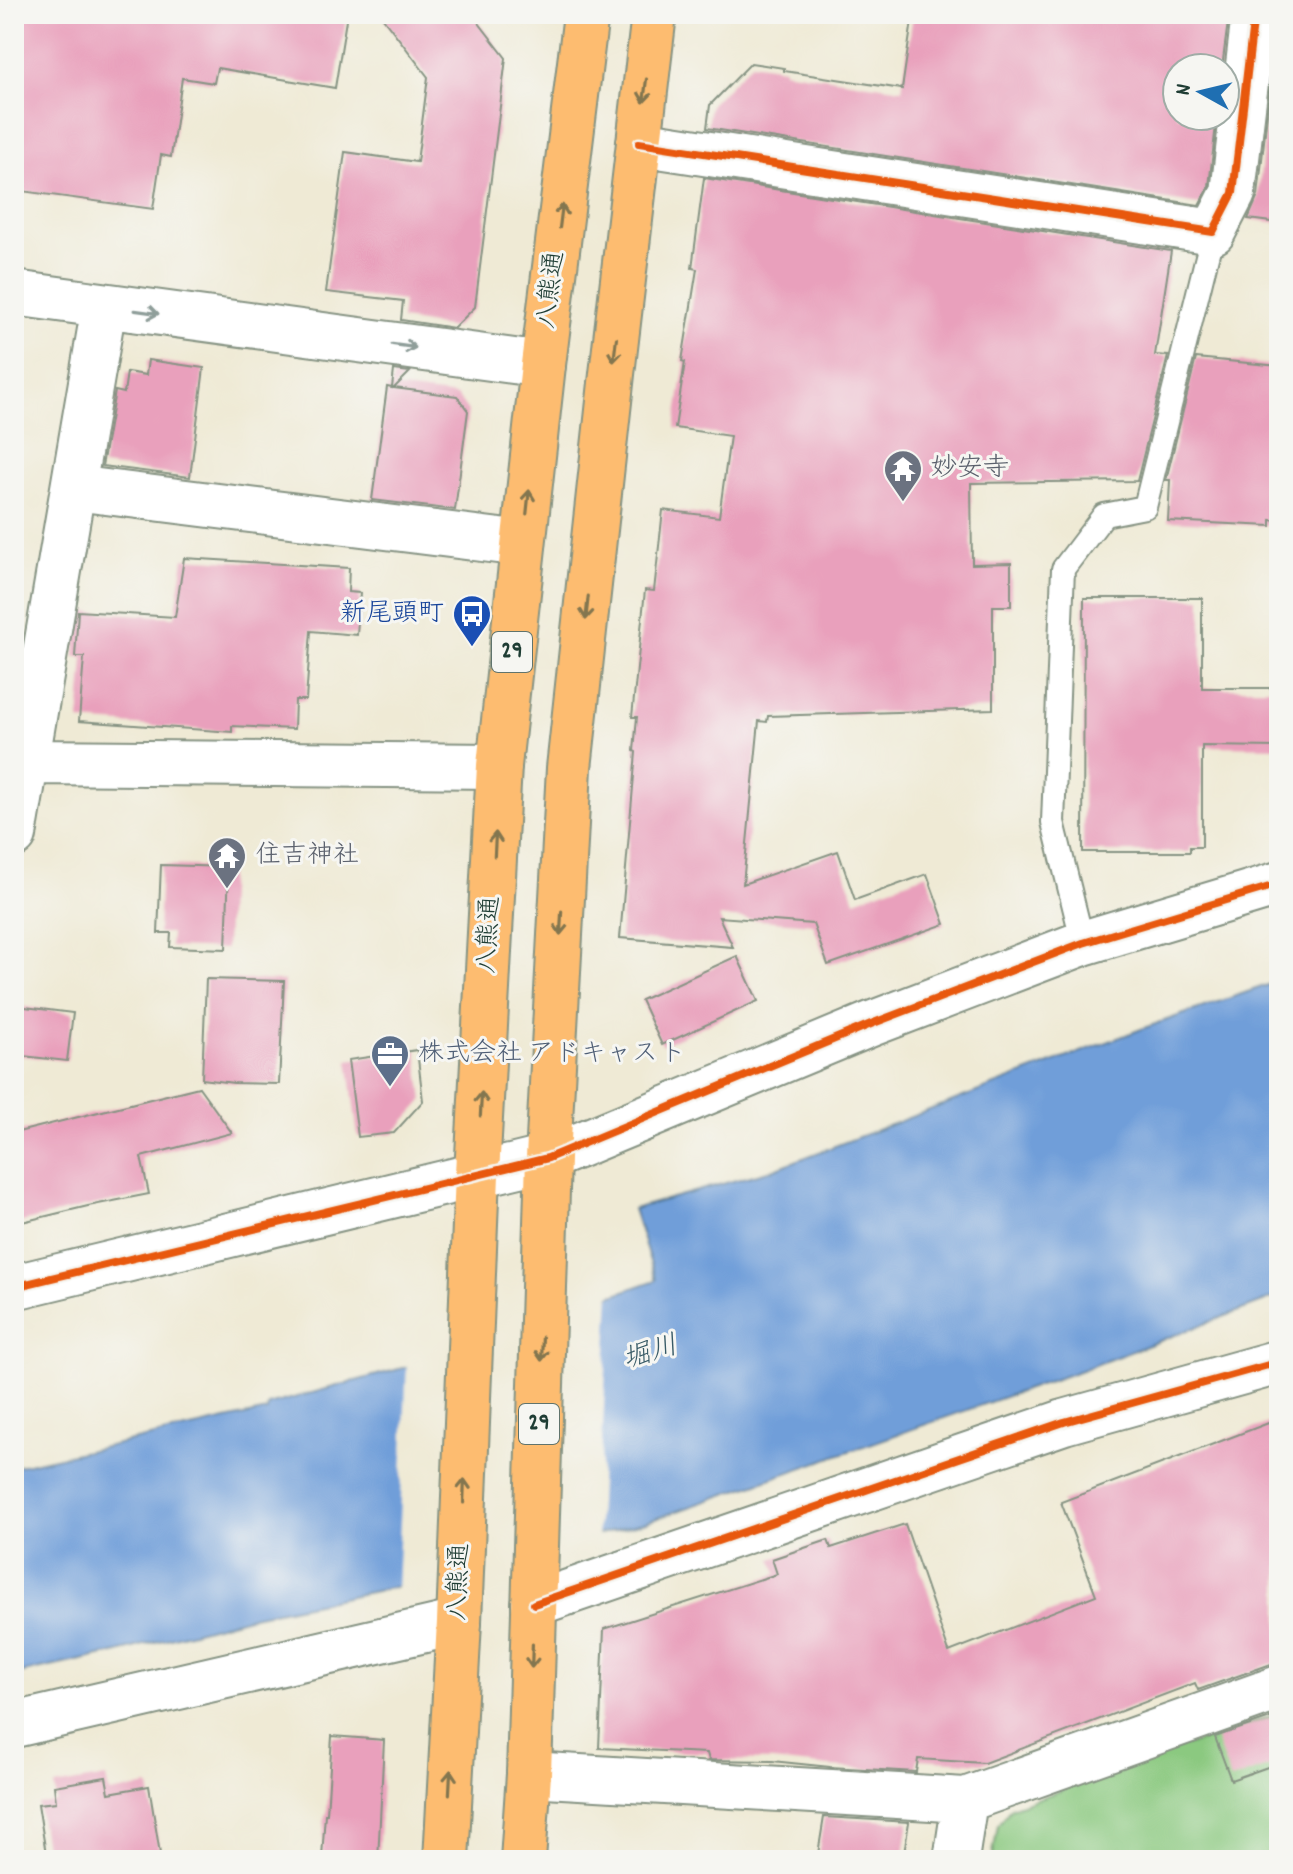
<svg xmlns="http://www.w3.org/2000/svg" width="1293" height="1874" font-family="Dekko,'Klee One',sans-serif">
	<style>
		.green { fill: #8bc980; stroke: #55835a; stroke-width: 2 }
		.water { fill: #709ed9; stroke: #486e86; stroke-width: 2 }
		.pier { fill: #efead5 }
		.building { fill: #e9a0bc }
		.lines { fill: none; stroke-linecap: round; stroke-linejoin: round }
		.service-casing { stroke: #879484; stroke-width: 26 }
		.minor-casing { stroke: #879484; stroke-width: 48 }
		.tertiary-casing { stroke: #879484; stroke-width: 48 }
		.primary-casing { stroke: #879484; stroke-width: 48 }
		.service { stroke: #fff; stroke-width: 22 }
		.minor { stroke: #fff; stroke-width: 44 }
		.tertiary { stroke: #fff; stroke-width: 44 }
		.primary { stroke: #fdbc6f; stroke-width: 44 }
		.cycleway-casing { stroke: #f6f6f2; stroke-width: 13 }
		.cycleway { stroke: #e8590c; stroke-width: 8 }
		.oneway { stroke: #83764f }
		.oneway2 { stroke: #8f9e9a }
		.labels { text-anchor: middle; dominant-baseline: central; stroke-width: 6; stroke-linejoin: round; paint-order: stroke }
		.shield { fill: #f6f6f2; stroke: #60746d; stroke-width: 2 }
		.shield-label { font-size: 24px; font-weight: bold; fill: #1f3d34 }
		.street-label { font-size: 26px; fill: #1f3d34; stroke: #f6f6f2 }
		.worship-label { font-size: 26px; fill: #5b616d; stroke: #f6f6f2; text-anchor: start }
		.transit-label { font-size: 26px; fill: #164399; stroke: #f6f6f2; text-anchor: end }
		.service-label { font-size: 26px; fill: #4e5e75; stroke: #f6f6f2; text-anchor: start }
		.water-label { font-size: 28px; font-style: italic; fill: #375a66; stroke: #f6f6f2 }
	</style>
	<rect width="100%" height="100%" fill="#f6f6f2"/>
	<filter id="ink" filterUnits="userSpaceOnUse"><feTurbulence type="fractalNoise" baseFrequency=".0125" numOctaves="2"/><feDisplacementMap in="SourceGraphic" scale="16" xChannelSelector="R" yChannelSelector="G"/><feConvolveMatrix kernelMatrix="1 2 1 2 8 2 1 2 1" color-interpolation-filters="sRGB"/></filter>
	<filter id="wash" filterUnits="userSpaceOnUse"><feTurbulence type="fractalNoise" baseFrequency=".006" numOctaves="4" result="noise"/><feDisplacementMap in="SourceGraphic" scale="32" xChannelSelector="R" yChannelSelector="G"/><feGaussianBlur stdDeviation="1.8" result="paint"/><feColorMatrix in="noise" values="0 0 0 0 0 0 0 0 0 0 0 0 0 0 0 0 0 1.4 0 .05"/><feComposite in="paint" operator="in"/></filter>
	<g filter="url(#wash)">
		<rect width="100%" height="100%" fill="#efead5"/>
		<!-- green -->
		<path class="green" d="M1279 1713V1860H992L998 1825 1011 1808Z"/>
		<!-- water -->
		<path class="water" d="M1279 981V1296L1076 1372 646 1522 400 1586 252 1616 118 1652 14 1675V1467L267 1411 268 1405 410 1366 656 1280 633 1209 772 1170 1144 1028Z"/>
		<!-- pier -->
		<path class="pier" d="M610 1292 597 1539 397 1591 407 1362Z"/>
		<g id="blocks">
			<!-- building -->
			<path class="building" d="M14 14H347L335 88 217 68 214 83 182 78 171 157 161 155 153 209 14 190Z
				M380 14H472L506 58 475 307 454 328 401 320 403 301 326 292 345 152 417 162 428 77Z
				M913 14H1229L1222 68H1177V116H1217L1209 186 1199 205 707 128 710 105 751 63 784 68V71L902 89Z
				M1278 14H1279V223L1248 219 1258 196Z
				M704 178 1171 251 1155 355 1168 356 1137 481 971 483 972 564 1011 563V606H993V709L768 716 767 722 759 721 743 884 838 851 855 900 927 874 945 924 828 965 813 924 719 917 733 947 620 938 636 752 634 751 637 717H632L645 590 654 591 663 510 719 517 730 436 675 428 685 362 682 361 697 269 692 268Z
				M1196 358 1279 366V521L1271 520V526L1168 521 1170 480H1166Z
				M148 360 204 368 190 477 102 466 115 391 124 393 127 372 146 375Z
				M394 370 410 372 394 388 457 396 468 411 455 510 372 500 387 387 392 388Z
				M184 558 349 568 348 592 360 593 357 635 311 631 306 700H295L294 729 232 726V732L79 721 84 657H75L78 611 175 617Z
				M1084 598H1202V688H1279V747L1202 746V847H1190V852H1083Z
				M161 865 229 867 226 949 170 947 171 933H158Z
				M737 956 758 1001 662 1045 641 1000Z
				M206 979 284 981 279 1084 234 1083 202 1079Z
				M17 1006 73 1013 67 1061 14 1055V1034Z
				M417 1050 423 1101 394 1133 358 1137 348 1060Z
				M199 1087 232 1133 141 1157 149 1194 88 1206 14 1224V1133Z
				M1279 1419V1664H1271L1198 1690 1195 1683 984 1763 918 1759 916 1772 830 1767 772 1761 709 1760 707 1753 599 1748 604 1629 777 1574 772 1559 828 1540 831 1548 905 1524 949 1652 1096 1595 1061 1502Z
				M1279 1715V1763L1231 1780 1215 1737Z
				M332 1736 384 1740 378 1860 322 1857 325 1814H327Z
				M106 1777 109 1793 149 1786 161 1860H47L38 1804 56 1802 54 1786Z
				M824 1817 909 1822 903 1860H817Z"/>
		</g>
	</g>
	<g filter="url(#ink)">
		<use href="#blocks" fill-opacity="0" stroke="#879484" stroke-width="2"/>
		<g class="lines">
			<!-- service casing -->
			<g class="service-casing">
				<path id="service" d="M1083 943 1053 822 1063 569 1104 515 1145 507 1213 232"/>
			</g>
			<!-- minor casing -->
			<g class="minor-casing">
				<path id="minor" d="M639 143 1213 232 1233 193 1254 14
					M14 293 543 365
					M74 488 523 544
					M27 762 499 766
					M14 835 104 306
					M529 1774 965 1800 1279 1688
					M956 1860 965 1800"/>
			</g>
			<!-- tertiary casing -->
			<g class="tertiary-casing">
				<path id="tertiary" d="M14 1287 548 1158 871 1024 1083 943 1279 884
					M534 1604 1064 1422 1279 1362
					M14 1725 459 1622"/>
			</g>
			<!-- primary casing -->
			<g class="primary-casing">
				<path id="primary" d="M446 1860 459 1622 477 1174 499 766 543 365 586 14
					M523 1860 529 1774 548 1158 569 768 612 374 654 14"/>
			</g>
			<!-- service -->
			<use href="#service" class="service"/>
			<!-- minor -->
			<use href="#minor" class="minor"/>
			<!-- tertiary -->
			<use href="#tertiary" class="tertiary"/>
			<!-- primary -->
			<use href="#primary" class="primary"/>
			<!-- cycleway casing -->
			<g class="cycleway-casing">
				<path id="cycleway" d="M639 143 1213 232 1233 193 1254 14
					M14 1287 548 1158 871 1024 1083 943 1279 884
					M534 1604 1064 1422 1279 1362"/>
			</g>
			<!-- cycleway -->
			<use href="#cycleway" class="cycleway"/>
		</g>
		<!-- one-way arrows -->
		<defs><path id="oneway-shaft" d="M-6 0H5M1.5-3L5.5 0L1.5 3" fill="none" stroke-width="1.6" stroke-linecap="round" stroke-linejoin="round" transform="scale(2)"/></defs>
		<g class="oneway">
			<use href="#oneway-shaft" transform="translate(645 91) rotate(97)"/>
			<use href="#oneway-shaft" transform="translate(561 216) rotate(-83)"/>
			<use href="#oneway-shaft" transform="translate(615 350) rotate(97)"/>
			<use href="#oneway-shaft" transform="translate(528 502) rotate(-84)"/>
			<use href="#oneway-shaft" transform="translate(587 608) rotate(96)"/>
			<use href="#oneway-shaft" transform="translate(495 844) rotate(-87)"/>
			<use href="#oneway-shaft" transform="translate(561 923) rotate(93)"/>
			<use href="#oneway-shaft" transform="translate(481 1104) rotate(-87)"/>
			<use href="#oneway-shaft" transform="translate(542 1349) rotate(92)"/>
			<use href="#oneway-shaft" transform="translate(464 1491) rotate(-88)"/>
			<use href="#oneway-shaft" transform="translate(532 1656) rotate(92)"/>
			<use href="#oneway-shaft" transform="translate(450 1782) rotate(-87)"/>
		</g>
		<g class="oneway2">
			<use href="#oneway-shaft" transform="translate(147 312) rotate(8)"/>
			<use href="#oneway-shaft" transform="translate(404 346) rotate(8)"/>
		</g>
	</g>
	<!-- icons -->
	<defs>
		<g id="temple-pin" transform="scale(2)"><path d="M0 17L-7.5 6A9.5 9.5 0 1 1 7.5 6Z" fill="#6b7280" stroke="#f6f6f2"/><path d="M0-6L5-2H3V0L6.5 2.5H4V6H1.5V3h-3V6H-4V2.5H-6.5L-3 0V-2H-5Z" fill="#fff"/></g>
		<g id="bus-pin" transform="scale(2)"><path d="M0 17L-7.5 6A9.5 9.5 0 1 1 7.5 6Z" fill="#1a4fb4" stroke="#f6f6f2"/><path d="M-5-6H5V4H4V6H2V4H-2V6H-4V4H-5ZM-3.5-4V0h7V-4ZM-3.5 1.2v1.5H-2V1.2ZM2 1.2v1.5H3.5V1.2Z" fill="#fff"/></g>
		<g id="office-pin" transform="scale(2)"><path d="M0 17L-7.5 6A9.5 9.5 0 1 1 7.5 6Z" fill="#5c6f8a" stroke="#f6f6f2"/><path d="M-6-3h4V-5.5h4V-3h4V5H-6ZM-1-4.5V-3h2v-1.5ZM-6 0V1H6V0Z" fill="#fff"/></g>
	</defs>
	<g fill-rule="evenodd">
		<use href="#temple-pin" x="903" y="469"/>
		<use href="#bus-pin" x="472" y="614"/>
		<use href="#temple-pin" x="227" y="856"/>
		<use href="#office-pin" x="390" y="1054"/>
	</g>
	<g class="labels">
		<!-- shield labels -->
		<g class="shield">
			<rect x="492" y="632" width="40" height="40" rx="6"/>
			<rect x="519" y="1404" width="40" height="40" rx="6"/>
		</g>
		<g class="shield-label">
			<text x="512" y="652">29</text>
			<text x="539" y="1424">29</text>
		</g>
		<!-- street labels -->
		<g class="street-label">
			<text transform="translate(552 290) rotate(-83)">八熊通</text>
			<text transform="translate(490 935) rotate(-87)">八熊通</text>
			<text transform="translate(460 1582) rotate(-88)">八熊通</text>
		</g>
		<!-- worship labels -->
		<g class="worship-label">
			<text x="931" y="469">妙安寺</text>
			<text x="255" y="856">住吉神社</text>
		</g>
		<!-- transit labels -->
		<g class="transit-label">
			<text x="444" y="614">新尾頭町</text>
		</g>
		<!-- service labels -->
		<g class="service-label">
			<text x="418" y="1054">株式会社 アドキャスト</text>
		</g>
		<!-- water labels -->
		<g class="water-label">
			<text transform="translate(651 1355) rotate(-17)">堀川</text>
		</g>
	</g>
	<!-- margin -->
	<rect width="1293" height="1874" fill="none" stroke="#f6f6f2" stroke-width="48"/>
	<!-- north arrow -->
	<g transform="translate(1201 92) rotate(278)"><circle r="38" fill="#f6f6f2" stroke="#a0aca6" stroke-width="2"/>
	<path d="M0-6L14 30L0 20L-14 30Z" fill="#1f6fb2"/>
	<text y="-12" font-size="22" font-weight="bold" text-anchor="middle" fill="#1f3d34">N</text>
	</g>
</svg>
